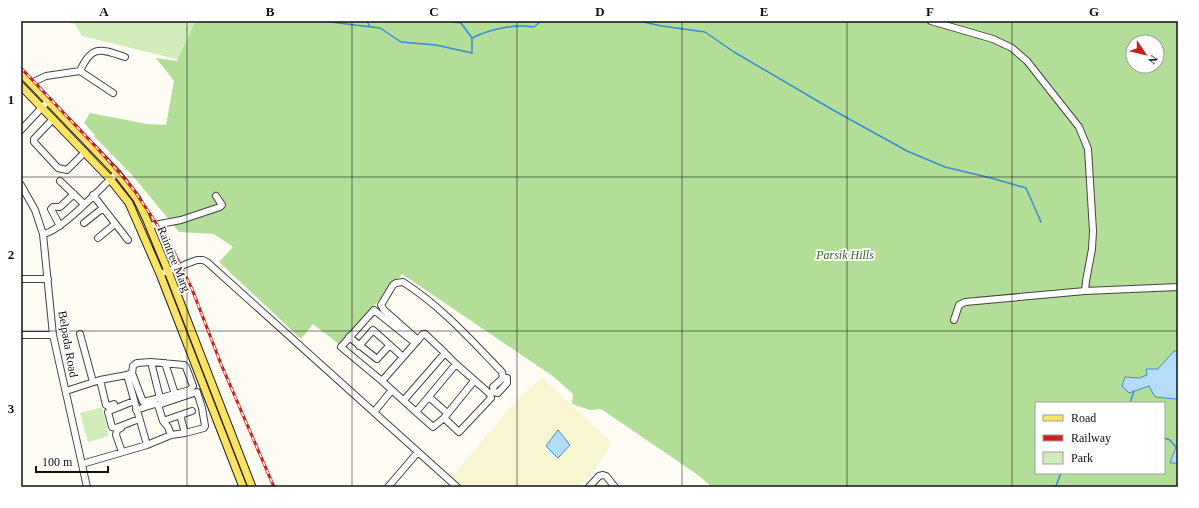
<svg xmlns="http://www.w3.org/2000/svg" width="1199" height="508" font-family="'Times New Roman',serif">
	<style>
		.farmland { fill: #f7f6d1 }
		.green { fill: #d1ecba }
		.forest { fill: #b3de98; fill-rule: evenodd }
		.water { fill: #b5dcf9; stroke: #388cd4 }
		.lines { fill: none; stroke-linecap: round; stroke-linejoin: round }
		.stream { stroke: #388cd4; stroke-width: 1.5 }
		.minor-casing { stroke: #434343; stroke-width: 8 }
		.major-casing { stroke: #212121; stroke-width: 9 }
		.minor { stroke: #fff; stroke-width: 6 }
		.major { stroke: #fee264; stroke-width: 7 }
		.rail-casing { stroke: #c82220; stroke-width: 3 }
		.rail { stroke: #fff; stroke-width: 1.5; stroke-dasharray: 4.5; stroke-linecap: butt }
		.grid { fill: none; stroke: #101010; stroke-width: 1; stroke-opacity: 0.55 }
		.labels { text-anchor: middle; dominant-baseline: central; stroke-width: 4; stroke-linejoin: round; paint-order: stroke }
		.park-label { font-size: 12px; font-style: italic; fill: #286c1c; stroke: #fff }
		.street-label { font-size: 12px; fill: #101010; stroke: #fff }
		.neatline { fill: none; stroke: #101010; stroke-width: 1.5 }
		.grid-label { font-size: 13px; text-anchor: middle; font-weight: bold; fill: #101010 }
	</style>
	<rect width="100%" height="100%" fill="#fffdf3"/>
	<!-- farmland -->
	<path class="farmland" d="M542 378 612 443 596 468 579 487H457L449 480 522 394Z"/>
	<!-- green -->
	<path class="green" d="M58 21H197L180 60 82 36 75 24Z
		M102 407 109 436 88 442 80 413Z"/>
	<!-- forest -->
	<path class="forest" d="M196 21H1178V487H712L698 475 601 409 590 410 572 404 573 394 554 377 402 274 340 345 313 324 301 339 219 262 233 247 214 234 179 232 133 176 94 136 95 135 84 123 90 113 147 124 166 125 174 81 156 58 177 61ZM1133 42H1157V66H1133ZM1036 403H1164V473H1036Z"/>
	<!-- water -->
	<path class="water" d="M1174 351H1178V397L1176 399 1155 397 1149 386 1129 393 1122 386 1125 377 1139 378 1147 375 1146 369H1158Z
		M558 430 570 445 558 458 546 446Z
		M1176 447 1178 449V463H1170Z"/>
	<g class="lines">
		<!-- stream -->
		<path class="stream" d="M322 21 380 28 401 42 436 45 472 53V38C490 29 514 24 534 27L541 21
			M367 21 370 27
			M447 21 461 23 472 38
			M638 21 662 26 705 32 734 52 833 110 907 151 945 167 991 178 1026 188 1041 222
			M1130 403 1134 391
			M1164 438 1170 440 1176 447
			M1054 487 1056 486 1061 473"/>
		<!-- minor casing -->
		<g class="minor-casing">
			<path id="minor" d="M931 21 993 39 1012 48 1027 61 1079 127 1088 149 1093 231 1092 249 1086 281 1085 291 1178 287
				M80 71C92 44 101 49 125 57
				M31 83 46 76 80 71 113 93
				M53 119 34 139V142L58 168 67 170 85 152
				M21 130 48 101
				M60 181 84 204
				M21 185 35 210 43 234 53 335 87 487
				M93 195 128 240
				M84 223 103 208
				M60 226 51 209 53 207H60L74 194
				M149 226 181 220 220 207 222 205 216 196
				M43 234C62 231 101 187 117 173
				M98 238 115 224
				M160 274 197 260H203L207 262 457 487
				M21 279H48
				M954 320 959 305 965 302 1085 291
				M80 334 93 382
				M21 335H53
				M349 337 377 359 390 345
				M418 340 423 334H425L445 353
				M359 346 373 330 403 357
				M151 362 184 365 186 367 193 386 190 390 160 398
				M165 363 175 394
				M127 375 132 373 133 366 137 363 151 362 160 398 143 402 132 373
				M100 380 106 405 108 406 114 404
				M382 381 418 340 384 310 381 305 393 285 396 283 403 282C442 307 470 339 502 372L503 378 493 387 494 392 498 393 507 383V378
				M66 391 100 380 127 375 147 445
				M429 397 447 413
				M404 400 445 353 456 364 416 412 382 381 341 347 374 310 415 343
				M134 401 109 411 108 412 112 427 116 428 139 419
				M158 405 163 421 168 427 171 435
				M374 412 392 390
				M416 412 433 427 444 418 474 381
				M180 415 185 433
				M444 418 459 432 491 398 490 394 456 364
				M163 421 192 411
				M121 428 117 430 116 435 122 452
				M82 464 147 445 171 435 185 433 204 428 205 426 202 408 197 392 158 405 155 404 136 410
				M388 487 418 452
				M589 487 599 476 603 475 606 476 615 487"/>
		</g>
		<!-- major casing -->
		<g class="major-casing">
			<path id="major" d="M21 73 117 173 137 199 146 218 168 271 252 487
				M21 86 110 179 129 203 160 274 243 487"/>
		</g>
		<!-- minor -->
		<use href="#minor" class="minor"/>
		<!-- major -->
		<use href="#major" class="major"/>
		<!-- rail casing -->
		<g class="rail-casing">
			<path id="rail" d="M21 68 98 149 124 178 134 190 170 244 192 289 221 364 274 487"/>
		</g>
		<!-- rail -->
		<use href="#rail" class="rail"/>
	</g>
	<!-- grid -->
	<path class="grid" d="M187 21V487M352 21V487M517 21V487M682 21V487M847 21V487M1012 21V487M21 177H1178M21 331H1178"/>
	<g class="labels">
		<!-- park labels -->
		<g class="park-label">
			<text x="845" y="255">Parsik Hills</text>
		</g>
		<!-- street labels -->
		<g class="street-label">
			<text transform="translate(174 259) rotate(68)">Raintree Marg</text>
			<text transform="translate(68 344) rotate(80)">Belpada Road</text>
		</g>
	</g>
	<!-- border -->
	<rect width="1199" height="508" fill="none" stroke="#ffffff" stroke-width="44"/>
	<!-- legend -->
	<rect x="1035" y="402" width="130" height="72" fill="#ffffff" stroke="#9f9f9f"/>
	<rect x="1043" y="415" width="20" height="6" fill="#fee264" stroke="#9f9f9f"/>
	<text x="1071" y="422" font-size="12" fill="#101010">Road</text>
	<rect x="1043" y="435" width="20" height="6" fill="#c82220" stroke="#9f9f9f"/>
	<text x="1071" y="442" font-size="12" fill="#101010">Railway</text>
	<rect x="1043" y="452" width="20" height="12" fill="#d1ecba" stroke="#9f9f9f"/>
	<text x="1071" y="462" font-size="12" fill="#101010">Park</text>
	<!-- north arrow -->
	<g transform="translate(1145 54) rotate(125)"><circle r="19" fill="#ffffff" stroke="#9f9f9f"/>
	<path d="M0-3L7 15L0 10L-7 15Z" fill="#c82220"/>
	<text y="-6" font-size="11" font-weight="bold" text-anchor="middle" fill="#101010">N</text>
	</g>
	<!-- scale -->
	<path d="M36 466v6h72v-6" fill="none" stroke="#101010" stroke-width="2"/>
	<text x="42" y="466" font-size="12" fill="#101010" stroke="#ffffff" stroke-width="3" paint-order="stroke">100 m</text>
	<rect x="22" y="22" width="1155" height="464" class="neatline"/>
	<g class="grid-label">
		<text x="104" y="16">A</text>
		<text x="270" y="16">B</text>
		<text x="434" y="16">C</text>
		<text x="600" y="16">D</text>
		<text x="764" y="16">E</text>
		<text x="930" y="16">F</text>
		<text x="1094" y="16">G</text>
		<text x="11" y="104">1</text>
		<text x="11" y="259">2</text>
		<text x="11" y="413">3</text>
	</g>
</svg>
